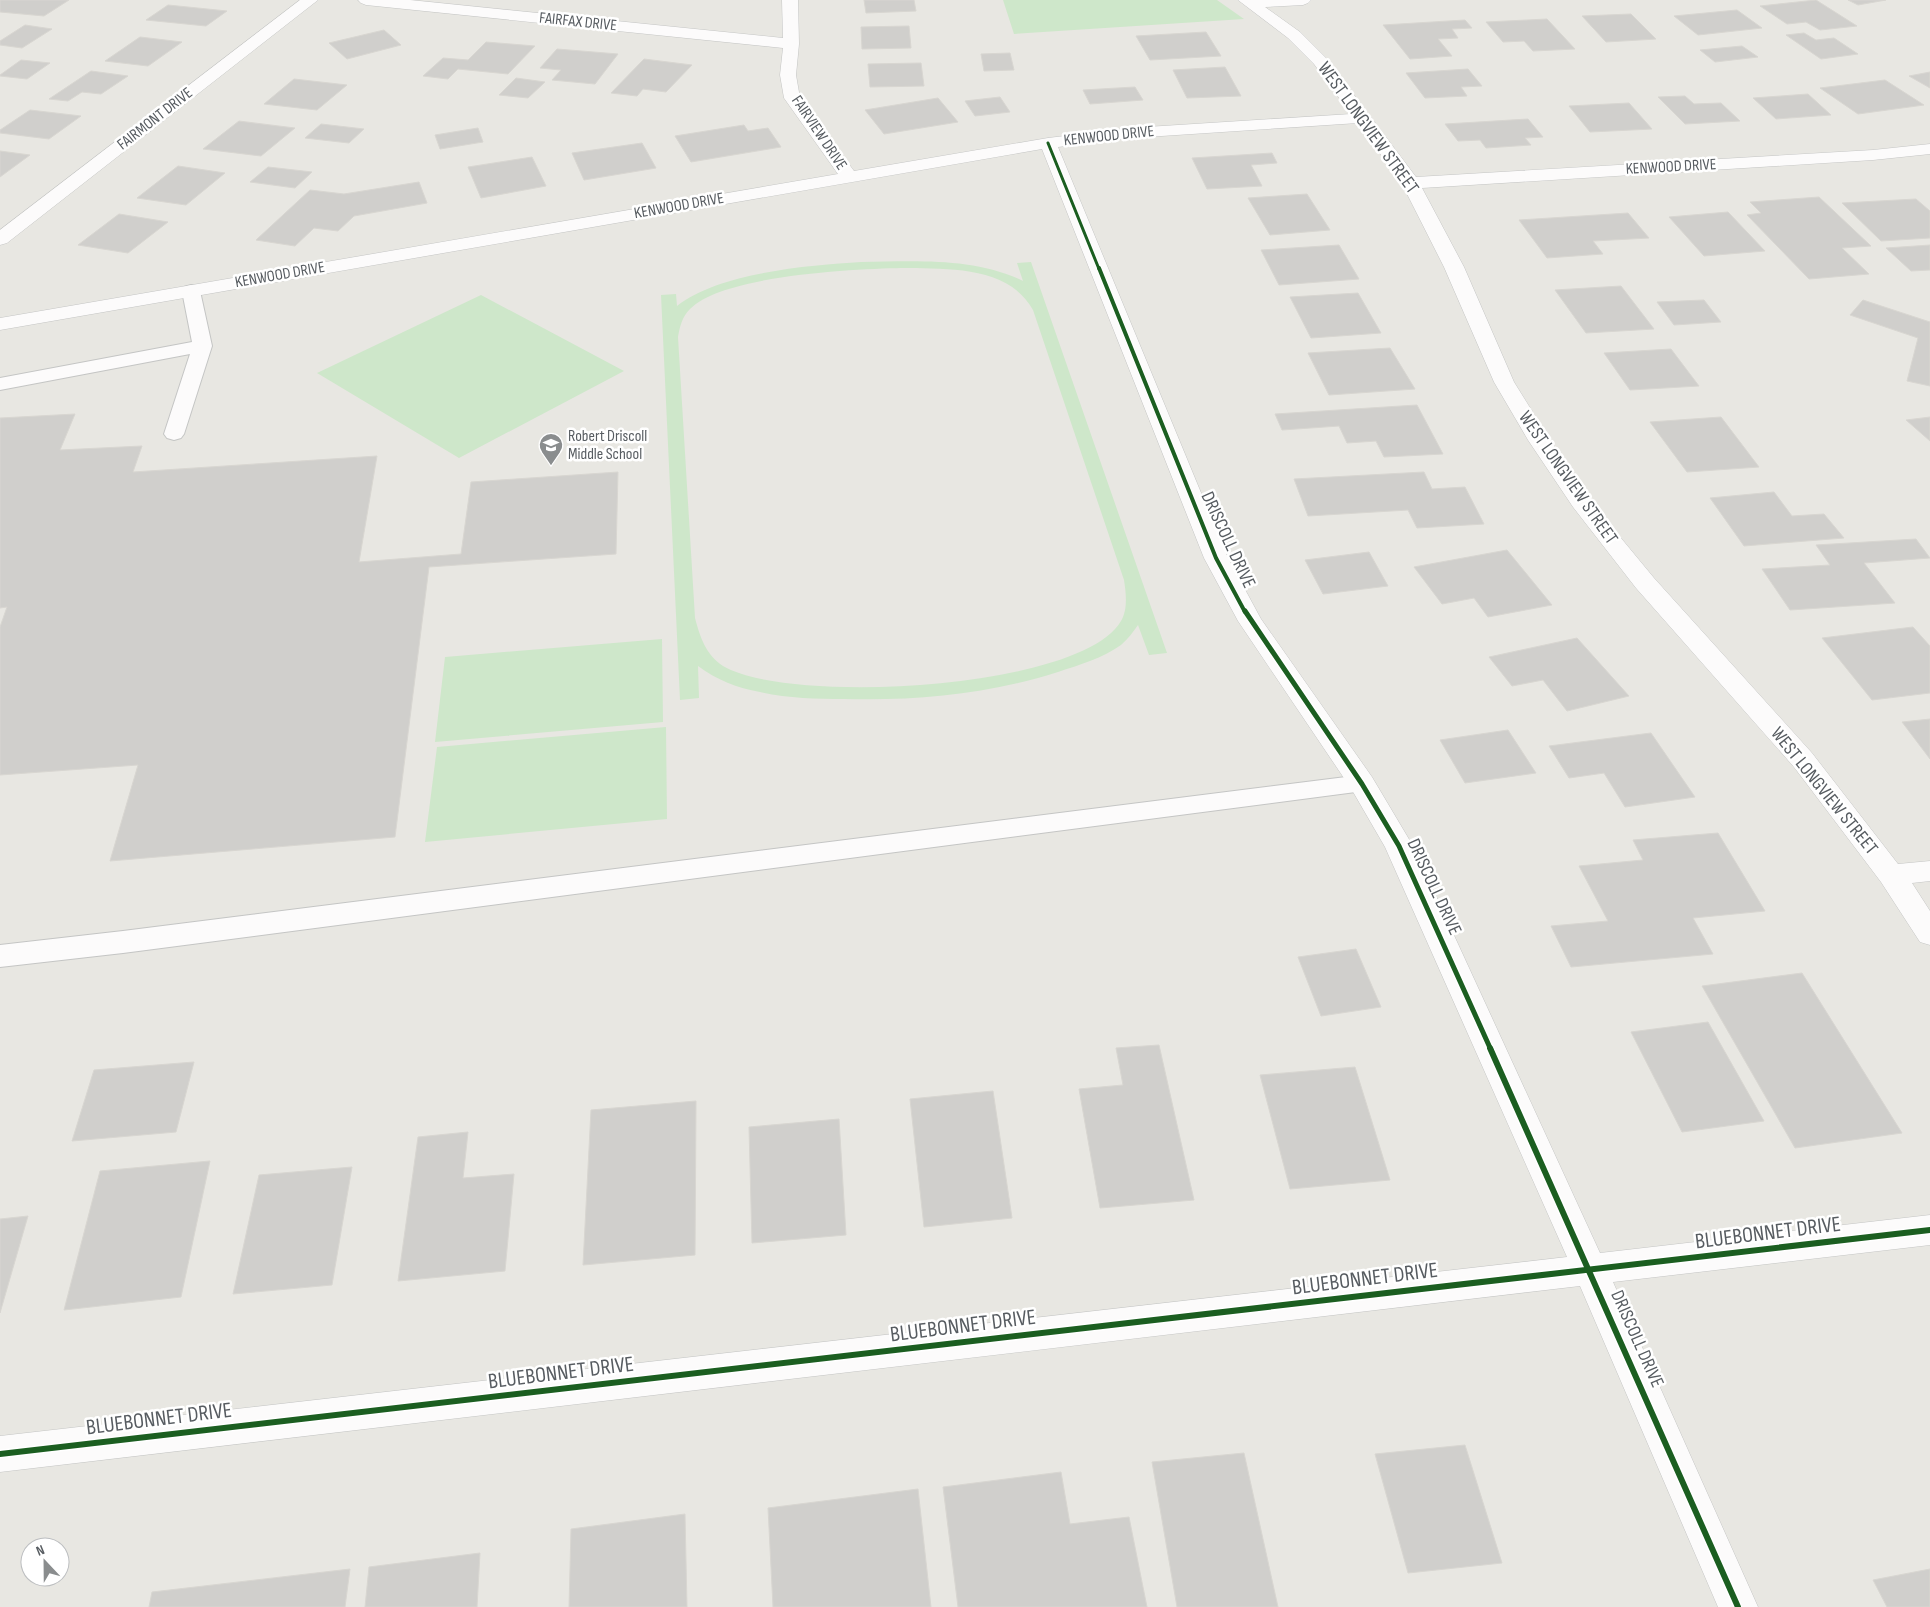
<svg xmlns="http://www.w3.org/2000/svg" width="1930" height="1607" font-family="'Sofia Sans Condensed',sans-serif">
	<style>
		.green { fill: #cee7ca; fill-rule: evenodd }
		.building { fill: #d0cfcc; stroke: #d8d6d1 }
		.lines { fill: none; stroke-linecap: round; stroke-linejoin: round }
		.service-casing { stroke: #c4c5c4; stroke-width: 2 }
		.minor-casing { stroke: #c4c5c4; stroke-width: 1 }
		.service { fill: #fcfbfb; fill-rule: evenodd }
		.minor { fill: #fcfbfb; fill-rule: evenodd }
		.cycleway-far3-casing { stroke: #fff; stroke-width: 5 }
		.cycleway-far2-casing { stroke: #fff; stroke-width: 6 }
		.cycleway-far1-casing { stroke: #fff; stroke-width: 8 }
		.cycleway-casing { stroke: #fff; stroke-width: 9 }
		.cycleway-far3 { stroke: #1b5e20; stroke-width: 3 }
		.cycleway-far2 { stroke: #1b5e20; stroke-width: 4 }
		.cycleway-far1 { stroke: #1b5e20; stroke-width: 5 }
		.cycleway { stroke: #1b5e20; stroke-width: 6 }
		.labels { text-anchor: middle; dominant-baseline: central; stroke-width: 5; stroke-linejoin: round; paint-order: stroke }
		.far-street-label { font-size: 16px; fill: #575c61; stroke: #fff }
		.far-poi-label { font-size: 16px; fill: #575c61; stroke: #fff; text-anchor: start }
		.street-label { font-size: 19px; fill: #575c61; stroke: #fff }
		.near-street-label { font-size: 22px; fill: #575c61; stroke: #fff }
	</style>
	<rect width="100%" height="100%" fill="#e8e7e2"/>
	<!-- green -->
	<path class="green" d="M1003 0H1217L1244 19 1014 34Z
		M861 262C914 261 975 257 1023 281L1017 263 1031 262 1167 653 1149 655 1138 625C1133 632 1128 639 1121 645 1103 658 1079 665 1058 672 989 694 916 701 844 699 816 699 787 698 760 692 737 688 717 680 698 666L699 698 680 700 661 295 676 294 677 306C718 273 809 265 861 262ZM901 268C947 269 1008 265 1033 310L1124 580C1126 593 1128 609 1121 621 1081 690 788 705 723 666 706 655 700 637 695 618L678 337C680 326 682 317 690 309 723 275 855 269 901 268Z
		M481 295 624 371 459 458 317 373Z
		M662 639 663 722 435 742 445 657Z
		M666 727 667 819 425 842 437 747Z"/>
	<!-- building -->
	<path class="building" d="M0 0H69L44 16 0 12Z
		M864 0H914L916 11 866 13Z
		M1816 0 1857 26 1820 30 1806 22 1787 24 1760 6Z
		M1848 0H1886L1858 5Z
		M168 5 227 11 206 26 146 20Z
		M1737 10 1762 28 1698 35 1674 16Z
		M1631 14 1656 39 1606 42 1582 16Z
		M1547 19 1575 49 1533 51 1524 41 1503 42 1486 22Z
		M1465 20 1472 28 1452 29 1458 38 1438 39 1452 56 1410 59 1383 25Z
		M25 25 52 29 22 48 0 45V41Z
		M909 26 911 48 862 49 861 27Z
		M384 30 401 45 347 59 329 43Z
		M1206 32 1221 56 1150 60 1136 36Z
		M1804 33 1816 40 1834 38 1858 54 1821 59 1786 35Z
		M140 37 182 42 148 66 105 61Z
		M486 42 535 46 508 74 458 69 448 79 423 76 443 58 468 60Z
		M1742 46 1758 57 1715 62 1700 50Z
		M557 49 618 54 595 84 552 80 561 70 540 68Z
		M1010 53 1014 70 984 71 981 54Z
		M644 59 692 65 666 92 643 89 637 96 611 93Z
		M21 60 50 63 27 79 0 76V75Z
		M921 63 924 86 870 87 868 64Z
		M1225 67 1241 96 1187 98 1173 70Z
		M1468 69 1482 86 1461 87 1467 96 1425 98 1406 73Z
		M91 71 128 76 101 94 82 92 68 101 49 99Z
		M1930 72V88L1909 76Z
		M516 78 545 82 528 98 499 95Z
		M294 79 347 85 317 110 264 104Z
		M1885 80 1924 105 1858 114 1820 88Z
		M1135 87 1143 100 1090 104 1083 90Z
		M1808 94 1831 115 1776 119 1753 98Z
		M1685 96 1694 104 1721 103 1740 121 1685 124 1658 97Z
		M1000 97 1010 112 975 116 965 101Z
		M938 98 958 122 884 134 865 110Z
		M1629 103 1652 129 1590 132 1569 106Z
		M30 110 81 116 49 139 0 133V130Z
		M1528 119 1543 137 1525 138 1531 145 1486 148 1480 140 1458 141 1445 124Z
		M239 121 295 128 261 156 203 149Z
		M321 124 364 129 349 143 305 138Z
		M744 125 748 131 768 128 781 147 691 162 675 136Z
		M478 128 483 142 440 149 435 135Z
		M642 143 656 168 584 180 572 153Z
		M0 151 30 155 0 177Z
		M1272 153 1277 163 1251 165 1262 186 1207 189 1192 158Z
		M532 157 546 186 481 198 468 167Z
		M178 166 225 173 186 205 137 198Z
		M268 167 312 172 295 188 250 182Z
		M419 182 427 203 354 216 338 231 314 228 295 246 256 240 310 190 344 194Z
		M1307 194 1330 230 1270 235 1248 198Z
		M1819 197 1871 246 1842 248 1869 274 1809 279 1747 215 1761 213 1750 202Z
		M1916 199 1930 211V238L1881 241 1842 203Z
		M1728 212 1765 251 1704 256 1669 217Z
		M1628 213 1649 238 1593 241 1603 254 1547 258 1519 220Z
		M119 214 168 222 128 253 78 245Z
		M1339 245 1359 279 1279 285 1261 250Z
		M1930 245V270L1911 271 1886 248Z
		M1621 286 1654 329 1586 333 1555 290Z
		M1358 293 1381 333 1311 338 1290 297Z
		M1704 300 1721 322 1674 325 1657 302Z
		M1863 300 1930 322V386L1907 381 1918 338 1850 315Z
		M1390 348 1415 389 1329 395 1308 353Z
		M1671 349 1699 386 1630 390 1604 353Z
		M1417 405 1443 454 1384 457 1376 441 1347 443 1339 426 1282 430 1275 414Z
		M75 414 60 450 142 446 133 472 377 456 359 562 461 554 471 482 618 472 616 554 429 567 395 837 110 861 138 765 0 775V627L7 607 0 608V418Z
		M1721 417 1759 467 1687 472 1650 422Z
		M1930 417V441L1906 420Z
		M1424 472 1432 489 1465 487 1484 524 1417 528 1408 510 1308 516 1294 479Z
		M1774 492 1792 516 1824 514 1844 538 1744 546 1710 498Z
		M1916 539 1930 558 1864 563 1895 603 1790 610 1762 569 1830 565 1816 545Z
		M1507 550 1552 605 1488 617 1474 598 1442 604 1414 567Z
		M1369 552 1388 586 1323 594 1305 560Z
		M1913 627 1930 646V693L1872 700 1822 638Z
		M1577 638 1629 696 1567 711 1543 680 1512 686 1489 657Z
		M1930 719V759L1902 722Z
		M1508 730 1536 773 1465 783 1440 740Z
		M1651 733 1695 797 1625 807 1604 773 1569 778 1549 746Z
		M1718 833 1765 911 1693 918 1713 954 1571 967 1551 926 1608 921 1579 866 1643 860 1633 840Z
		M1356 949 1381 1007 1321 1016 1298 957Z
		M1802 973 1902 1133 1795 1148 1702 986Z
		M1708 1022 1764 1121 1682 1132 1631 1032Z
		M1159 1045 1194 1200 1100 1208 1079 1089 1123 1085 1116 1048Z
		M194 1062 176 1132 72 1141 94 1070Z
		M1355 1067 1390 1180 1290 1189 1260 1075Z
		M993 1091 1012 1218 924 1227 910 1099Z
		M696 1101 695 1255 583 1265 591 1110Z
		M839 1119 846 1235 752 1243 749 1127Z
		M468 1132 463 1178 514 1174 505 1271 398 1281 418 1137Z
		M210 1161 181 1297 64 1310 100 1171Z
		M352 1167 332 1285 233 1294 259 1175Z
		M28 1216 0 1313V1219Z
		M1465 1445 1502 1563 1408 1573 1375 1454Z
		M1244 1453 1278 1607H1177L1152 1462Z
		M1061 1472 1070 1524 1129 1517 1147 1607H958L943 1487Z
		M918 1489 931 1607H773L768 1508Z
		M685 1514 687 1607H569L571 1529Z
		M480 1553 477 1607H365L369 1567Z
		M350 1569 345 1607H149L152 1592Z
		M1930 1569V1607H1887L1873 1580Z"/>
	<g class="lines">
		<!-- service casing -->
		<g class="service-casing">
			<path id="service" d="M191 285 198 287 200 291 212 346 184 434 181 438 174 440 167 438 164 434 190 354 0 390V378L192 342 182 291 184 287Z
				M1362 775 1371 778 1375 784 1371 790 123 953 0 967V945L123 931Z"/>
		</g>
		<!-- minor casing -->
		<g class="minor-casing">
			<path id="minor" d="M300 0H318L7 243 0 245V230Z
				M358 0H410L783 38 782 0H798L799 44 796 75 800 98 854 171 1048 138 1131 128 1351 114 1314 64 1288 38 1238 0H1311L1308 3 1303 5 1265 7 1300 32 1326 58 1416 177 1873 150 1930 144V154L1873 160 1422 188 1464 267 1514 382 1550 440 1592 503 1654 578 1812 753 1898 864 1930 861V881L1912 883 1930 911V945L1920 942 1881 882 1794 767 1636 588 1573 507 1528 440 1494 382 1444 267 1402 184 1358 123 1131 138 1058 147 1228 558 1261 619 1372 777 1413 846 1600 1253 1930 1215V1245L1613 1282 1758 1607H1718L1580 1286 0 1472V1436L1567 1257 1385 847 1352 790 1238 621 1204 558 1042 149 0 330V318L838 174 784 98 780 75 783 48 366 5 361 3Z"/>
		</g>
		<!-- service -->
		<use href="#service" class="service"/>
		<!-- minor -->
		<use href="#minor" class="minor"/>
		<!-- cycleway-far3 casing -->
		<g class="cycleway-far3-casing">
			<path id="cycleway-far3" d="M1048 143 1099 269"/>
		</g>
		<!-- cycleway-far2 casing -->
		<g class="cycleway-far2-casing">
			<path id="cycleway-far2" d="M1099 268 1216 558 1245 612"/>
		</g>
		<!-- cycleway-far1 casing -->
		<g class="cycleway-far1-casing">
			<path id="cycleway-far1" d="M1245 611 1362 784 1399 846 1491 1050"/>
		</g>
		<!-- cycleway casing -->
		<g class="cycleway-casing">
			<path id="cycleway" d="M1490 1048 1738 1607
				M0 1454 1930 1230"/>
		</g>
		<!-- cycleway-far3 -->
		<use href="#cycleway-far3" class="cycleway-far3"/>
		<!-- cycleway-far2 -->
		<use href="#cycleway-far2" class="cycleway-far2"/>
		<!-- cycleway-far1 -->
		<use href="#cycleway-far1" class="cycleway-far1"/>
		<!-- cycleway -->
		<use href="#cycleway" class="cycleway"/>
	</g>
	<!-- icons -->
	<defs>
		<g id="school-pin" transform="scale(1.25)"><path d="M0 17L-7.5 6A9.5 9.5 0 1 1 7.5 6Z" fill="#8a8d8e" stroke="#fff"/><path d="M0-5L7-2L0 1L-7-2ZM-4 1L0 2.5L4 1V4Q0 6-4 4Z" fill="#fff"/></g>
	</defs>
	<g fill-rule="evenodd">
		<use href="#school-pin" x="551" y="445"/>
	</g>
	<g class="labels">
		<!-- far-street labels -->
		<g class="far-street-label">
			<text transform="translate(578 22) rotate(6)">FAIRFAX DRIVE</text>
			<text transform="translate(155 119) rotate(-38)">FAIRMONT DRIVE</text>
			<text transform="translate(819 133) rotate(56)">FAIRVIEW DRIVE</text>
			<text transform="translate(1109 136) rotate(-6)">KENWOOD DRIVE</text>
			<text transform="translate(1671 167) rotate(-3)">KENWOOD DRIVE</text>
			<text transform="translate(679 206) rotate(-10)">KENWOOD DRIVE</text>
			<text transform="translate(280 275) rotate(-10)">KENWOOD DRIVE</text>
		</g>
		<!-- far-poi labels -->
		<g class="far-poi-label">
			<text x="568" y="436">Robert Driscoll<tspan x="568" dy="18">Middle School</tspan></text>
		</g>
		<!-- street labels -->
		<g class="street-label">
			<text transform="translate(1368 128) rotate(54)">WEST LONGVIEW STREET</text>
			<text transform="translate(1568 478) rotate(55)">WEST LONGVIEW STREET</text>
			<text transform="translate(1228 540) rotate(65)">DRISCOLL DRIVE</text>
			<text transform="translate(1824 791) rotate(51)">WEST LONGVIEW STREET</text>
			<text transform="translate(1434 887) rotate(65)">DRISCOLL DRIVE</text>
			<text transform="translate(1637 1339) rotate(66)">DRISCOLL DRIVE</text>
		</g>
		<!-- near-street labels -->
		<g class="near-street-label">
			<text transform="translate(1768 1233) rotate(-7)">BLUEBONNET DRIVE</text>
			<text transform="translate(1365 1279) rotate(-7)">BLUEBONNET DRIVE</text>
			<text transform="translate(963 1326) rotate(-7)">BLUEBONNET DRIVE</text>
			<text transform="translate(561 1373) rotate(-7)">BLUEBONNET DRIVE</text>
			<text transform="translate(159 1419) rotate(-7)">BLUEBONNET DRIVE</text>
		</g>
	</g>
	<!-- north arrow -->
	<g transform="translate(45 1562) rotate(338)"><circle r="24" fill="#ffffff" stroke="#bcbec0"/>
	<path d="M0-4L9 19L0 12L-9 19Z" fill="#8a8d8e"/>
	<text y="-8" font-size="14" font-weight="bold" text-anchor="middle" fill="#575c61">N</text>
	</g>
</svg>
